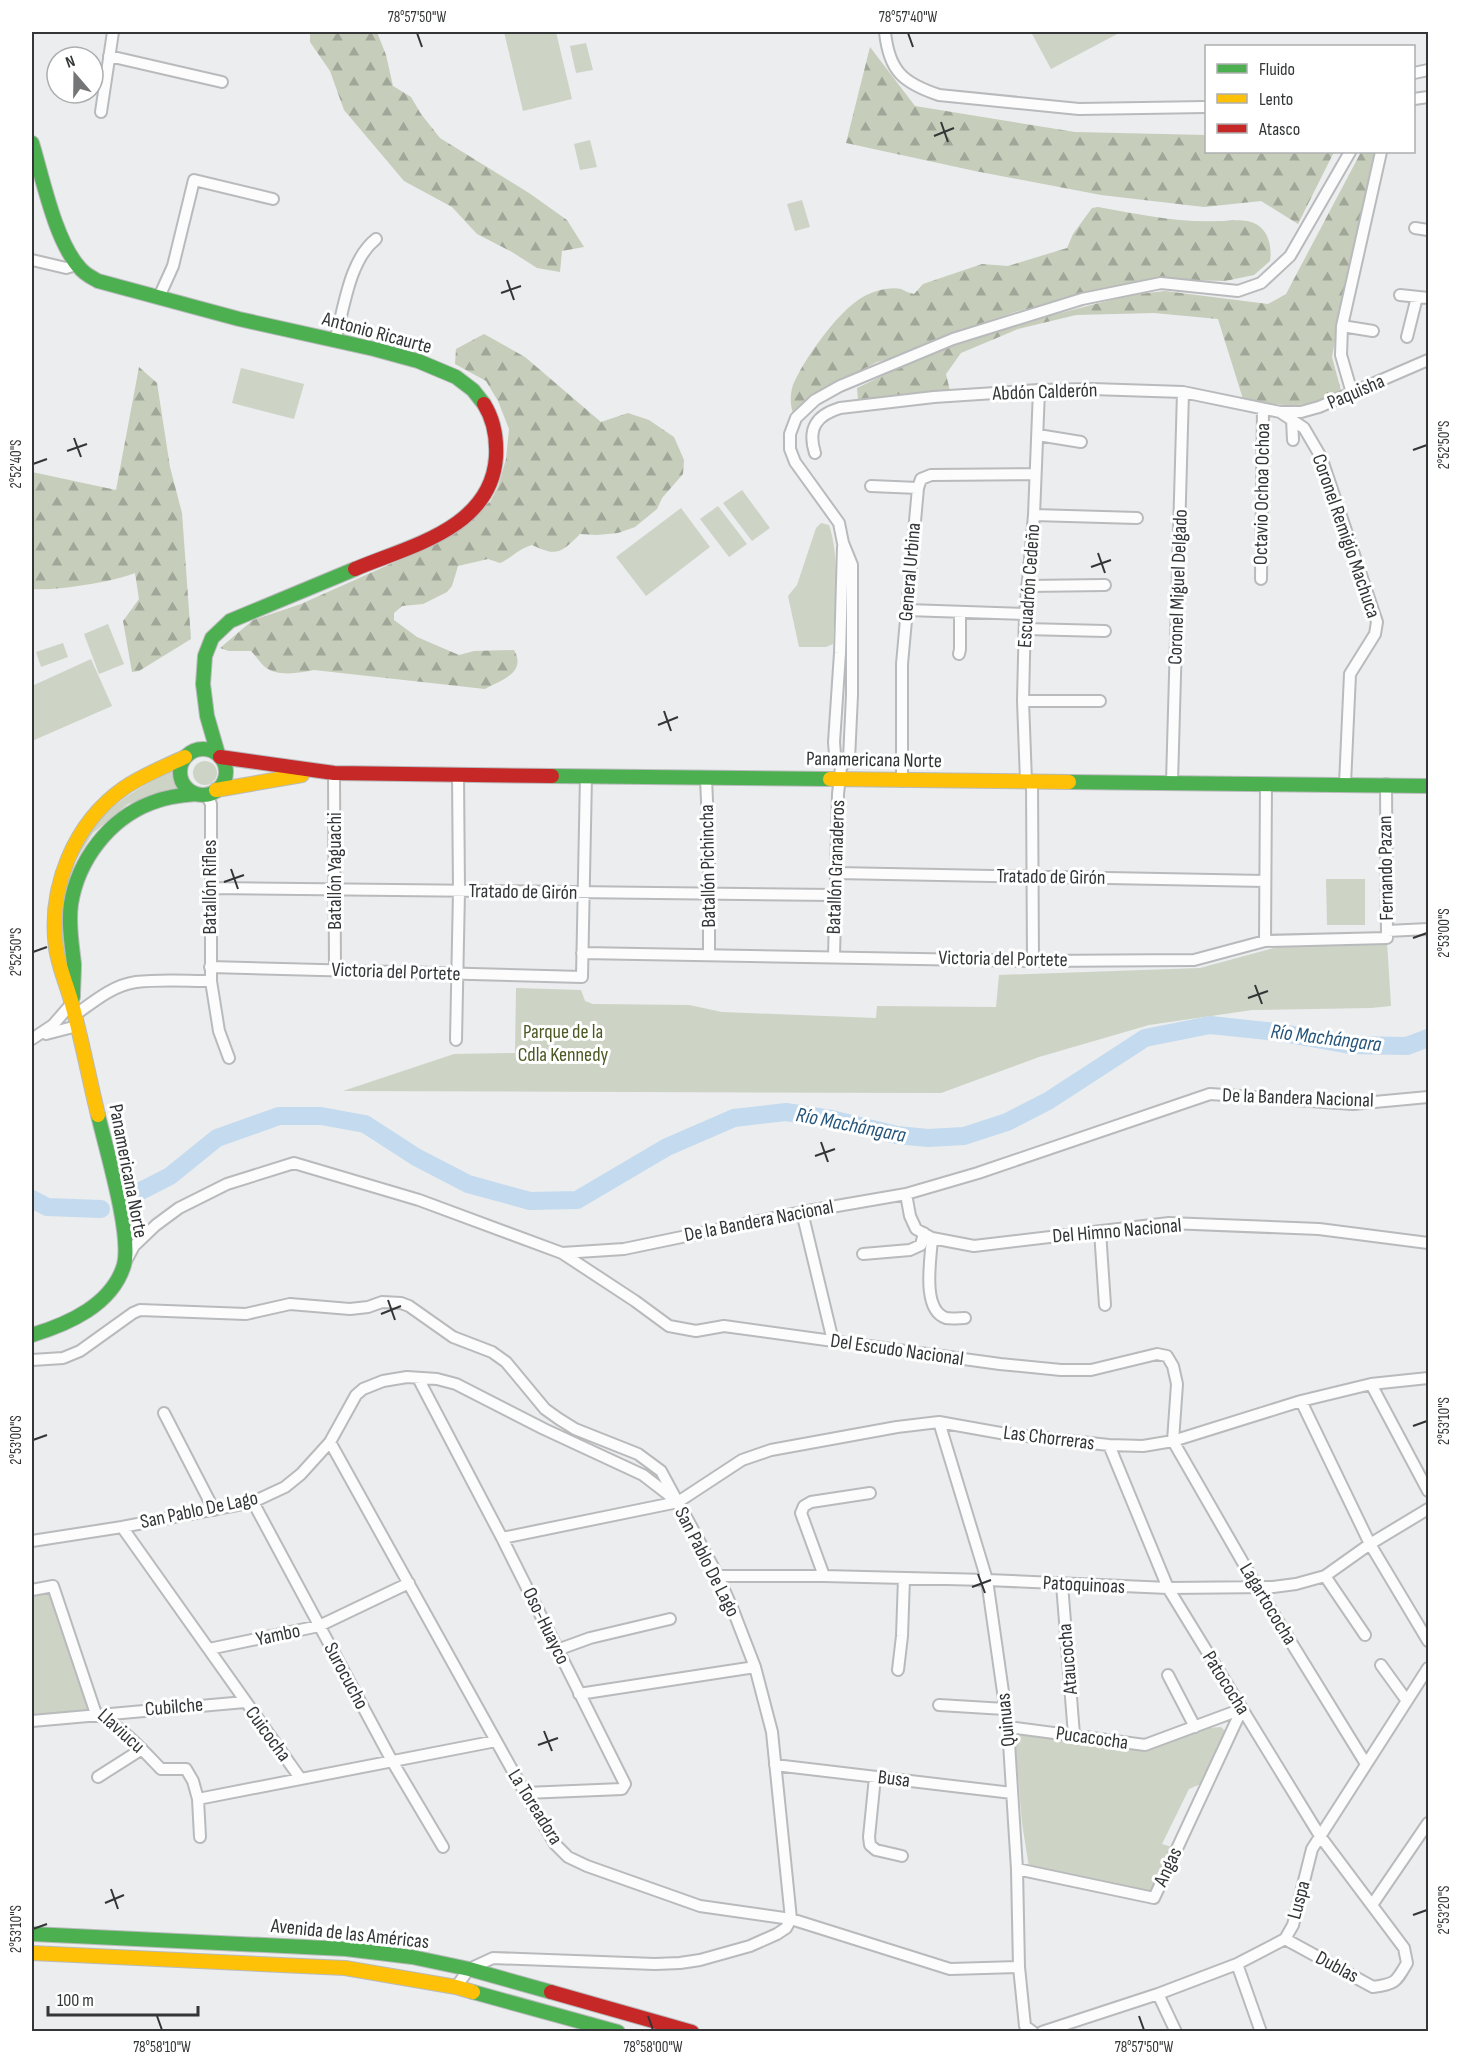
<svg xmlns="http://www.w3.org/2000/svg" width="1460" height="2063" font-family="'Sofia Sans Condensed',sans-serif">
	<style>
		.green { fill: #cdd3c5 }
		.forest { fill: url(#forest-firs) }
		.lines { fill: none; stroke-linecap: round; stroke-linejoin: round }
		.river { stroke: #c4daee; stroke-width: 18 }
		.street-casing { stroke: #b8babc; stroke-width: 14 }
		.fast-casing { stroke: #b8babc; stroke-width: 16 }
		.slow-casing { stroke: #b8babc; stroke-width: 16 }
		.jam-casing { stroke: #b8babc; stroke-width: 16 }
		.street { stroke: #fcfcfd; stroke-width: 10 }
		.fast { stroke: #4caf50; stroke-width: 14 }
		.slow { stroke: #ffc107; stroke-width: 14 }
		.jam { stroke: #c62828; stroke-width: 14 }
		.ticks { fill: none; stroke: #333536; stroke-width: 2 }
		.labels { text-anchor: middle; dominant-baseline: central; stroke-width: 6; stroke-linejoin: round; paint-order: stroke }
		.street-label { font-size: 20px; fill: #333536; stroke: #fff }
		.park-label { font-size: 20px; fill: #4a5821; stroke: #fff }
		.water-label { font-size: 21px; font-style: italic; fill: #26567c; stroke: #fff }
		.neatline { fill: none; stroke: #333536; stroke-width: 2 }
		.ticks-label { font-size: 15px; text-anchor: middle; fill: #333536 }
	</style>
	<defs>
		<pattern id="forest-firs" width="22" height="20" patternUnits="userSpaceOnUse" patternTransform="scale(1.5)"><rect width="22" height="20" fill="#c6cdba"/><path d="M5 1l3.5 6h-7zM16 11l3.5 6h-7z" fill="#a1a798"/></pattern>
	</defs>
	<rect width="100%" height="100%" fill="#ebedef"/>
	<!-- green -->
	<path class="green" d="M504 32H556L572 99 523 111Z
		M1031 32H1121L1051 69Z
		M586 43 593 70 576 73 570 46Z
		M590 140 597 167 580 170 574 144Z
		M802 200 810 227 795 231 787 204Z
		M241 368 304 384 294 419 232 403Z
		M742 490 770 528 752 541 723 503Z
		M718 506 747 544 729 557 700 519Z
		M681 508 710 547 646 596 616 557Z
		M821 523 829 525C841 560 834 607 833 644L826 647H799L788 596 797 585 816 528Z
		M108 624 124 664 99 674 84 634Z
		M63 643 68 657 41 667 36 652Z
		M91 659 112 706 32 741V686Z
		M193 773a12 12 0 1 1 24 0a12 12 0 1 1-24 0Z
		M175 770 180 788 128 804 93 833 76 860 74 855C98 812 132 789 175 770Z
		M1326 879H1365V925H1327Z
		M1387 942 1391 1006 1371 1008 1252 1010 1149 1025 1039 1057 941 1093 343 1091 454 1054 515 1053 516 988 581 990 585 1001 593 1004 689 1005 722 1012 876 1018 877 1006 996 1007 999 975 1200 968 1285 945Z
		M52 1587 89 1710 32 1715V1592Z
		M1221 1727 1225 1731 1226 1736 1203 1783 1189 1789 1162 1844 1172 1847 1152 1891 1029 1867 1022 1823 1015 1741 1020 1733 1025 1732 1145 1750 1208 1728Z"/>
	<!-- forest -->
	<path class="forest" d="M310 32H377L386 55 393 86 411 97 421 114 440 138 529 193 567 220 584 247 562 251 560 272 537 268 512 252 477 234 452 207 404 181 344 110 330 71 310 42Z
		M870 47 915 106 1075 132 1206 135V152H1334L1298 224 1261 201 1204 207 1101 195 975 171 846 143Z
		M1361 152H1376L1368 200 1347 278 1332 357 1342 394C1303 410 1284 406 1243 399L1218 319 1154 313 1076 315 1018 329 961 353 946 374 950 391 858 400 857 388 926 355 972 336 1130 295 1165 291 1268 304 1286 294Z
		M1098 207C1138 214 1178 223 1219 221 1230 221 1245 218 1256 224 1269 231 1272 248 1270 261L1254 275 1225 281 1148 279 1015 312 914 348 898 357 877 362 820 392 793 413C790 405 790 393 793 385 804 359 837 313 861 298 870 292 890 286 901 289 905 291 909 293 914 294L923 284 982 264 1008 266 1067 248 1073 234 1092 208Z
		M484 334 525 357 601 422 628 413 649 420 674 437 684 460 683 474 662 498 657 509 635 527 618 533 597 535 580 534C561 553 557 557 532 545 518 549 513 557 500 563L488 559 458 566 452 586 447 592 423 604 402 606 394 613V620L417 637 459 655 474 651 514 650C527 673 501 680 485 689L314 670C299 673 278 677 265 667 260 663 256 656 251 651H229L220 648 253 620 301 604 433 545 490 502 498 487 506 459 509 429 498 401 486 381 455 364 456 349Z
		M139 367 157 383 170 467 182 513 191 639 139 671 132 672 123 621 139 599 135 573C113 582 55 591 32 589V472L116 490Z"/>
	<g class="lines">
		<!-- river -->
		<path class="river" d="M127 1198 170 1176 217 1138 279 1116H321L365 1124 416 1157 468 1184 530 1201 577 1200 667 1147 734 1118 786 1112 831 1119 897 1135 928 1138 964 1136 1007 1122 1048 1101 1145 1038 1210 1025 1277 1032 1350 1045 1407 1046 1428 1038
			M32 1199 47 1207 101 1209"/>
		<!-- street casing -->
		<g class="street-casing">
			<path id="street" d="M885 32C889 71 903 83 939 95L1079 109 1206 107
				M109 56 222 82
				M1414 73 1428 70
				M1414 99 1428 97
				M101 112 113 32
				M1415 228 1428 230
				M32 260 66 268 76 265
				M1400 295 1428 298
				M159 297 173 266 194 180 273 199
				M1342 326 1373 331
				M1407 337 1417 297
				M335 341C344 309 349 260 376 239
				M1352 393 1341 355 1342 326 1381 152
				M1280 412H1301L1319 407 1428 360
				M1292 419 1293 440
				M1038 435 1081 442
				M815 453C807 428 817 415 840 408L934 397 1039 390 1092 389 1183 392 1280 412 1304 428 1321 457 1377 622 1375 634 1350 674 1345 784
				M871 486 918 488
				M1034 515 1137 518
				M1261 579 1263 409
				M1027 586 1105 585
				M907 610 1025 614
				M1025 629 1105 631
				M959 654 960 649V612
				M1023 701H1100
				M841 767 849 759 852 695V565L843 543 839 523 795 462 790 449V434L796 418 815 400 840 386 953 339 1082 299 1161 283 1238 291 1261 283 1290 256 1350 152
				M334 773 335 969
				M706 778 709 847V954
				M902 781V664L918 488 921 479 931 475 1035 474
				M1026 781 1023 701 1025 614 1034 515 1039 390
				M1032 781 1033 961
				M1172 782 1183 392
				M206 794 211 804V981L219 1031 229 1058
				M836 873 1265 881
				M210 888 835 895
				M1387 931 1428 929
				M1265 941 1266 784
				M582 953 1033 961 1194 960 1265 941 1387 938 1386 784
				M834 956 838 794 841 767 835 755 834 742 840 653 843 547
				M210 967 582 977 586 776
				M75 1015C93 1002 113 985 136 982 160 979 186 981 211 981
				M46 1034 77 1026
				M32 1039 53 1025 72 1003
				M456 1040 459 891 458 774
				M906 1194 910 1216 916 1229 932 1238 974 1246 1169 1223 1319 1229 1428 1243
				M802 1212 833 1341
				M1100 1231 1105 1305
				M932 1238C931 1258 921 1310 946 1318 952 1319 960 1318 965 1318
				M562 1253 635 1301 669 1326 696 1331 724 1326 1000 1364 1061 1370H1091L1157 1354 1167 1356 1173 1366 1177 1384 1173 1441 1257 1587 1366 1764
				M863 1254 910 1250 921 1245 924 1233
				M126 1261 134 1246 156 1225 179 1208 227 1184 294 1163 419 1200 562 1253 624 1249 802 1212 906 1194 978 1173 1210 1094 1353 1104 1428 1097
				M32 1360 63 1358 80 1351 133 1313 140 1310 246 1314 290 1304 350 1309 368 1307 382 1302 401 1303 409 1306 453 1337 492 1352 506 1362 545 1409 559 1419 575 1429 638 1454 661 1471 675 1497
				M418 1378 502 1538 625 1784 622 1789 525 1793
				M1371 1384 1428 1491
				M1301 1401 1370 1544 1428 1641
				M164 1413 214 1510
				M939 1422 987 1580 1008 1727 1017 1869 1019 1967 1025 2026 1033 2032
				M330 1442 525 1793 555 1844 568 1857 587 1866 700 1906 791 1919 950 1969 1019 1967
				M1109 1445 1168 1588 1320 1836 1404 1948 1407 1963C1396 1982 1396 1984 1373 1987L1285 1939
				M253 1502 392 1761 443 1847
				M122 1527 300 1778
				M502 1538 678 1502 742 1460 771 1450 897 1427 939 1422 1006 1434 1109 1445 1143 1446 1173 1441 1301 1401 1371 1384 1428 1378
				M32 1541 122 1527 253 1502 285 1487 301 1474 330 1442 356 1395 363 1389 383 1381 407 1377 437 1379 456 1384 544 1429 643 1475 678 1502 718 1576 733 1610 755 1667 772 1732 791 1919 786 1928 777 1934 750 1946 700 1960 680 1963 655 1964 493 1958 469 1969 456 1987
				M718 1576H824L987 1580 1168 1588 1273 1587 1296 1584 1325 1576 1370 1544 1428 1509
				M824 1576 801 1513 804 1506 811 1502 870 1493
				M1325 1576 1365 1635
				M1062 1584 1074 1735
				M32 1590 53 1586 96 1714C122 1727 141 1748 161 1769H186L193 1781 198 1799 496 1741
				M209 1649 319 1626 409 1583
				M557 1650 590 1638 670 1619
				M1381 1665 1407 1701
				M898 1670 902 1636 904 1578
				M1168 1675 1195 1727
				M579 1694 755 1667
				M939 1705 1005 1709
				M32 1721 245 1702
				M1008 1727 1145 1745 1242 1709
				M775 1765 1012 1793
				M98 1777 142 1749
				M875 1777 869 1837 870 1845 876 1850 902 1856
				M198 1799 200 1837
				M1017 1869 1154 1898 1242 1709
				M1372 1905 1428 1823
				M1237 1964 1261 2032
				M1158 1994 1176 2032
				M1042 2032 1158 1994 1237 1964 1285 1939 1293 1925 1312 1849 1428 1668"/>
		</g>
		<!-- fast casing -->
		<g class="fast-casing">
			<path id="fast" d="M32 143C43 179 55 240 79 267 84 274 91 277 98 281L239 319 374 349 418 361 456 377 473 390 484 404
				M180 772a23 23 0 1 1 46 0a23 23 0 1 1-46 0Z
				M218 754 207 716 203 684 205 656 212 638 230 621 355 569
				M552 776 830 779
				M1069 782 1428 786
				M73 997C73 986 74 975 74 964 72 945 68 924 71 904 78 860 109 819 151 803 165 797 180 795 196 794
				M32 1335C68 1324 112 1305 124 1265 132 1235 106 1149 98 1115
				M32 1934 346 1949 412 1957 469 1969 551 1992
				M473 1992 618 2032"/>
		</g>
		<!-- slow casing -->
		<g class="slow-casing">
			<path id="slow" d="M830 779 1069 782
				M216 790 302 775
				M98 1115C89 1078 82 1041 72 1004 67 985 59 968 56 948 48 887 74 823 124 788 143 775 164 767 185 757
				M32 1953 345 1968 456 1987 473 1992"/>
		</g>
		<!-- jam casing -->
		<g class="jam-casing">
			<path id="jam" d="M355 569C409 546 491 529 496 457 497 438 494 420 484 404
				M220 757 334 773 552 776
				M551 1992 692 2032"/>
		</g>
		<!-- street -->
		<use href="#street" class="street"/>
		<!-- fast -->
		<use href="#fast" class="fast"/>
		<!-- slow -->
		<use href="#slow" class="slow"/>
		<!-- jam -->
		<use href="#jam" class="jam"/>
	</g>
	<!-- ticks -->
	<path class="ticks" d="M417 33 422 47M908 33 913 47M941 122 948 142M934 136 954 128M507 280 514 300M501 293 521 286M74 438 81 457M1413 450 1427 445M67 451 87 444M33 464 47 459M1098 553 1105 573M1091 567 1111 560M664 711 671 731M658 725 678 717M231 869 238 889M224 882 244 875M1413 938 1427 933M33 952 47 947M1255 985 1262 1004M1248 998 1268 991M821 1142 828 1162M815 1156 835 1149M388 1300 395 1320M381 1314 401 1306M1413 1426 1427 1421M33 1440 47 1435M978 1574 985 1593M972 1587 991 1580M544 1731 552 1751M538 1745 558 1738M111 1889 118 1909M105 1903 124 1895M1413 1915 1427 1910M33 1929 47 1924M157 2016 162 2030M648 2016 653 2030M1139 2016 1144 2030"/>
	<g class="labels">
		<!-- street labels -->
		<g class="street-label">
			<text transform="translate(377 333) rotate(15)">Antonio Ricaurte</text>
			<text transform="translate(1045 392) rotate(-2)">Abdón Calderón</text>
			<text transform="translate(1356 392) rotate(-23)">Paquisha</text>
			<text transform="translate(1262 494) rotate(-89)">Octavio Ochoa Ochoa</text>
			<text transform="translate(1346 536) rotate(71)">Coronel Remigio Machuca</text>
			<text transform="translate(910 572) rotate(-85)">General Urbina</text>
			<text transform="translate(1029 586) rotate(-86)">Escuadrón Cedeño</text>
			<text transform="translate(1178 587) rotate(-88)">Coronel Miguel Delgado</text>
			<text transform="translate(874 760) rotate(1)">Panamericana Norte</text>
			<text transform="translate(708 866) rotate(-91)">Batallón Pichincha</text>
			<text transform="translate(836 867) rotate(-88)">Batallón Granaderos</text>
			<text transform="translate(1386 868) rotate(-91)">Fernando Pazan</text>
			<text transform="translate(335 871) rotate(-90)">Batallón Yaguachi</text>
			<text transform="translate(1051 877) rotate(1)">Tratado de Girón</text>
			<text transform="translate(210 887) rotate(-90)">Batallón Rifles</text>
			<text transform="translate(523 892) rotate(1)">Tratado de Girón</text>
			<text transform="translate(1003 959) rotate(1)">Victoria del Portete</text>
			<text transform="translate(396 972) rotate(2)">Victoria del Portete</text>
			<text transform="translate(1298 1098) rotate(2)">De la Bandera Nacional</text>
			<text transform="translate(128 1171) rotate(79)">Panamericana Norte</text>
			<text transform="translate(759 1221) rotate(-11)">De la Bandera Nacional</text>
			<text transform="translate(1117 1231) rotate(-5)">Del Himno Nacional</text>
			<text transform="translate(897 1350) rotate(8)">Del Escudo Nacional</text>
			<text transform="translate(1049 1438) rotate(7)">Las Chorreras</text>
			<text transform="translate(199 1510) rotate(-12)">San Pablo De Lago</text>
			<text transform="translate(707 1562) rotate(63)">San Pablo De Lago</text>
			<text transform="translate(1084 1585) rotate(3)">Patoquinoas</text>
			<text transform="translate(1268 1604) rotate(59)">Lagartococha</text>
			<text transform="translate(546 1626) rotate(64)">Oso-Huayco</text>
			<text transform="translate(278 1635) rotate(-12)">Yambo</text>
			<text transform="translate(1068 1659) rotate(-95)">Ataucocha</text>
			<text transform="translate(346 1676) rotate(62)">Surocucho</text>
			<text transform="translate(1226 1683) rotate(58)">Patococha</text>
			<text transform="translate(174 1707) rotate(-5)">Cubilche</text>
			<text transform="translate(1006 1720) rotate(-96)">Quinuas</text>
			<text transform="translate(121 1731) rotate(42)">Llaviucu</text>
			<text transform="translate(268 1734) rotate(54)">Cuicocha</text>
			<text transform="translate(1092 1738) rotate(8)">Pucacocha</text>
			<text transform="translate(894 1779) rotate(7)">Busa</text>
			<text transform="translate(535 1807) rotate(58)">La Toreadora</text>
			<text transform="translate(1168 1867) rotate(-65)">Angas</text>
			<text transform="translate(1299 1900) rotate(-75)">Luspa</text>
			<text transform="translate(350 1934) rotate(6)">Avenida de las Américas</text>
			<text transform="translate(1337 1967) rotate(28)">Dublas</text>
		</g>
		<!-- park labels -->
		<g class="park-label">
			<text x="563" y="1032">Parque de la<tspan x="563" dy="23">Cdla Kennedy</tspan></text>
		</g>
		<!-- water labels -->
		<g class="water-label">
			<text transform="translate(1326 1038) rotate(7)">Río Machángara</text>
			<text transform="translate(851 1125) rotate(11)">Río Machángara</text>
		</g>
	</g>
	<!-- border -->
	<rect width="1460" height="2063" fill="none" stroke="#ffffff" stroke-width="66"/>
	<!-- legend -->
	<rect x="1205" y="45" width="210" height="108" fill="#ffffff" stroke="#adaeaf" stroke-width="1.5"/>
	<rect x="1217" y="64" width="30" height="9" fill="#4caf50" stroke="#adaeaf" stroke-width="1.5"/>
	<text x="1259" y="75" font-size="18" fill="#333536">Fluido</text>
	<rect x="1217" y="94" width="30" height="9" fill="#ffc107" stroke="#adaeaf" stroke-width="1.5"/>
	<text x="1259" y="105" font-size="18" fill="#333536">Lento</text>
	<rect x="1217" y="124" width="30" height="9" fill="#c62828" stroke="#adaeaf" stroke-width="1.5"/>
	<text x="1259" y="135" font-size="18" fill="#333536">Atasco</text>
	<!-- north arrow -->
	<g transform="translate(75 75) rotate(340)"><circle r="28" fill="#ffffff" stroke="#adaeaf" stroke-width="1.5"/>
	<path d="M0-4.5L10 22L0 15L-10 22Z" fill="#737577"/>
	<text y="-9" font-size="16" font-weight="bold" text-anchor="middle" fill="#333536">N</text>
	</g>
	<!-- scale -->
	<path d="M48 2006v9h150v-9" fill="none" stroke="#333536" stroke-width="3"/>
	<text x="57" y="2006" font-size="18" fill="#333536" stroke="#ffffff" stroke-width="4.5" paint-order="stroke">100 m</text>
	<rect x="33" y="33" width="1394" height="1997" class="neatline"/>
	<g class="ticks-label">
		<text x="417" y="22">78°57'50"W</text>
		<text x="908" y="22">78°57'40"W</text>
		<text transform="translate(1444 445) rotate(-90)" y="5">2°52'50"S</text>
		<text transform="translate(16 464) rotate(-90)" y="5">2°52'40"S</text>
		<text transform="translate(1444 933) rotate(-90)" y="5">2°53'00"S</text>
		<text transform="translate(16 952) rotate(-90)" y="5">2°52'50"S</text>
		<text transform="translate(1444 1421) rotate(-90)" y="5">2°53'10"S</text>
		<text transform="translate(16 1440) rotate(-90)" y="5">2°53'00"S</text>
		<text transform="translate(1444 1910) rotate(-90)" y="5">2°53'20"S</text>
		<text transform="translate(16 1929) rotate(-90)" y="5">2°53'10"S</text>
		<text x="162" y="2052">78°58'10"W</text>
		<text x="653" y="2052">78°58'00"W</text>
		<text x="1144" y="2052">78°57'50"W</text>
	</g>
</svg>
